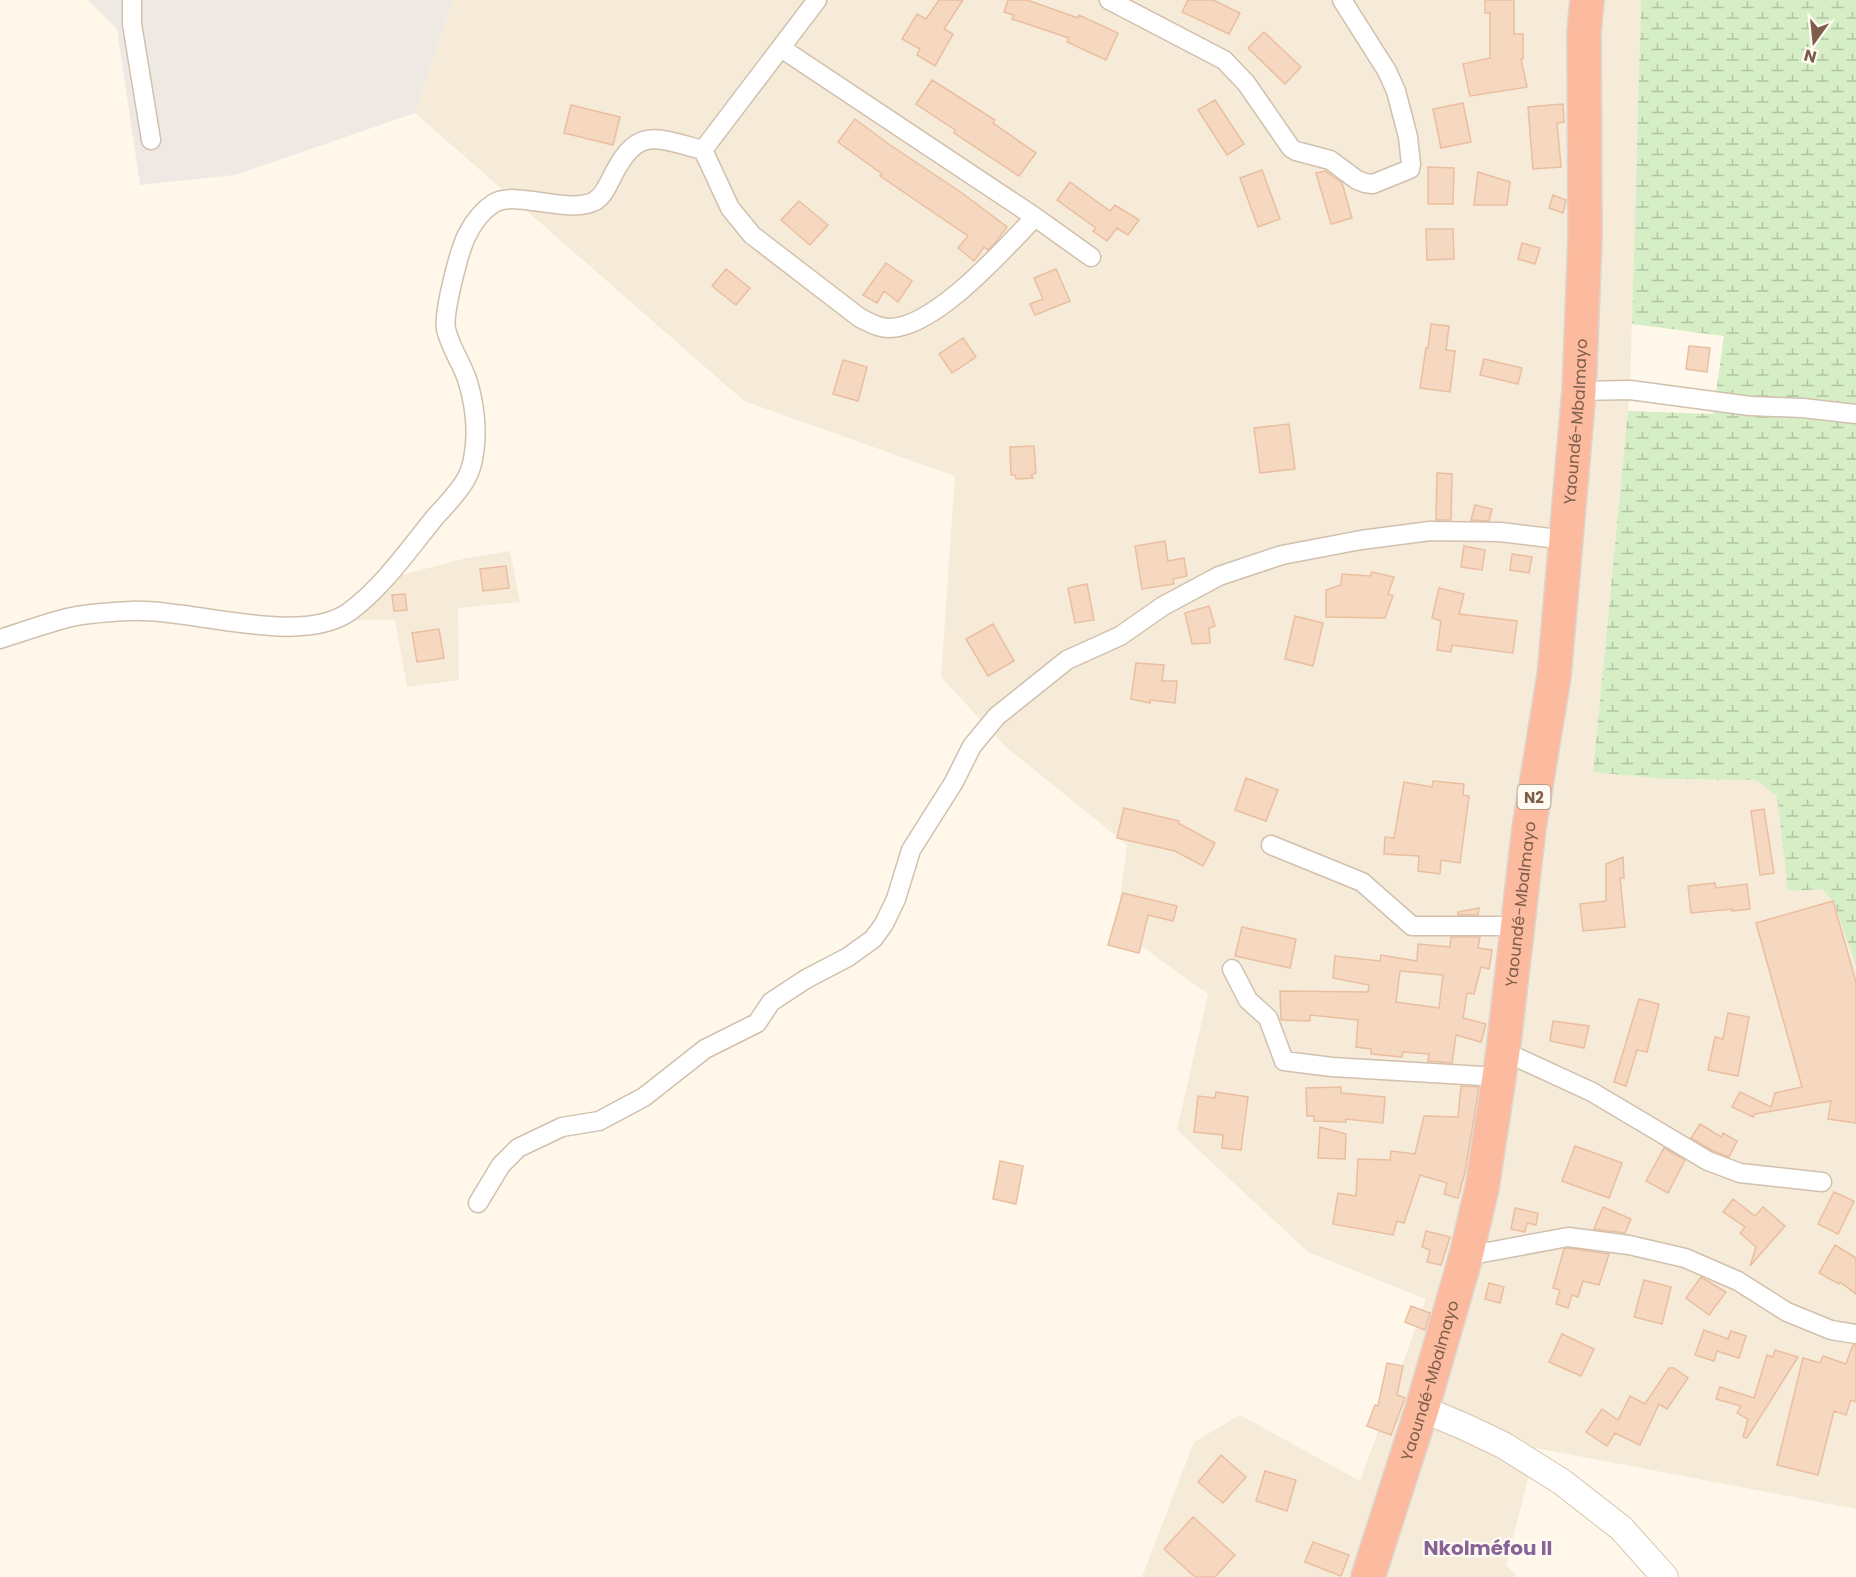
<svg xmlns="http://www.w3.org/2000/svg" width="1856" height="1577" font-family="Poppins,sans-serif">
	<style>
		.residential { fill: #f6ead8 }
		.industrial { fill: #efe9e3 }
		.wetland { fill: url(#wetland-marsh) }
		.building { fill: #f6d8c0; stroke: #eabe9f; stroke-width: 1.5; fill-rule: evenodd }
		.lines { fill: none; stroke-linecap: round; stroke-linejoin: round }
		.street-casing { stroke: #d2c0ae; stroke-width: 21 }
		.secondary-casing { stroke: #d8c2ad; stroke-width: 28 }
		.highway-casing { stroke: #ddd5d0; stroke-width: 36 }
		.street { stroke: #fff; stroke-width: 18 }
		.secondary { stroke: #fff; stroke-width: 26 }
		.highway { stroke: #fcba9e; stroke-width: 33 }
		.labels { text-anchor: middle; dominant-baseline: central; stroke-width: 4.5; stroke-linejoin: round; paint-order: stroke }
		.shield { fill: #fffbf2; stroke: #a38d7c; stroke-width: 1.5 }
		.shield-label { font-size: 15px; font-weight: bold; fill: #7c5e4a }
		.street-label { font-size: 16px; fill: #7c5e4a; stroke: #fffbf2 }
		.quarter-label { font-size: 20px; font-weight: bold; fill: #886398; stroke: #fffbf2 }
	</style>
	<defs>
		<pattern id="wetland-marsh" width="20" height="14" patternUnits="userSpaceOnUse" patternTransform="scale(1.5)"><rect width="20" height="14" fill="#d5eec6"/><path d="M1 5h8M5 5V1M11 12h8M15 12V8" fill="none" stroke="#b2c4a3"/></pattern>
	</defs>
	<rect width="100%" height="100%" fill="#fef7ea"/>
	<!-- residential -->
	<path class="residential" d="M453 0H1641L1630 390 1593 772 1665 779 1756 780 1777 795 1788 891 1822 889 1833 901 1856 964V1509L1536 1448 1506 1565 1518 1577H1142L1194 1442 1240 1415 1360 1481 1426 1299 1308 1252 1177 1130 1208 994 1116 928 1127 845 1005 746 941 677 955 476 744 401 415 113Z
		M510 551 520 602 458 608 459 680 407 687 395 620H343L394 577 463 559Z"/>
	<!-- industrial -->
	<path class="industrial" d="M88 0H453L415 113 235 175 140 185 117 29Z"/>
	<!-- wetland -->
	<path class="wetland" d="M1641 0H1856V964L1833 901 1822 889 1788 891 1777 796 1756 780 1665 779 1593 772 1628 411 1713 414 1724 336 1632 324Z"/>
	<!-- building -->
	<path class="building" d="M939 0H963L944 29 953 34 935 66 917 55 920 49 902 39 917 14 926 19Z
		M1008 0H1027L1078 18 1079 15 1118 33 1106 60 1067 42 1069 38 1012 19 1014 15 1004 12Z
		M1188 0H1213L1240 13 1229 34 1182 12Z
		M1485 0H1514V34H1523V59H1521L1527 87 1470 96 1463 64 1490 58V13H1485Z
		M1264 32 1301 67 1285 84 1248 48Z
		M932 80 995 120 993 123 1036 153 1019 176 954 133 955 130 916 104Z
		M1215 100 1244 144 1227 155 1198 110Z
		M1463 103 1471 142 1441 148 1433 109Z
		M1563 104 1564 122 1557 123 1561 167 1533 169 1528 107Z
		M571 105 620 117 613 145 564 133Z
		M855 119 890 145 962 193 1007 227 995 243 988 250 984 247 974 261 958 248 968 236 880 176 882 174 838 142Z
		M1428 167 1454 168 1453 204H1428Z
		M1262 170 1280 219 1258 227 1240 178Z
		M1325 171 1342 183 1352 218 1331 224 1316 173Z
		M1478 172 1510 182 1507 205H1474Z
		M1070 182 1110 211 1115 205 1139 220 1128 235 1117 228 1107 241 1093 231 1096 228 1057 200Z
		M1553 195 1566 200 1563 213 1549 208Z
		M799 201 828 225 810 245 781 220Z
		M1426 229H1453L1454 259 1427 260Z
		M1522 243 1540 248 1535 264 1518 259Z
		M886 263 912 281 898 302 884 291 877 303 863 295Z
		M726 269 750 288 736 305 712 286Z
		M1056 269 1070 301 1035 315 1030 304 1043 299 1034 278Z
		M1431 324 1449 326 1446 350 1455 351 1450 392 1420 388 1426 348H1428Z
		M963 338 976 357 952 373 939 354Z
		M1689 346 1710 348 1707 372 1686 369Z
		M1484 359 1522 368 1518 384 1480 375Z
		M843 360 867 367 858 401 833 394Z
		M1289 424 1295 469 1260 473 1254 428Z
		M1034 446 1036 473 1031 475 1033 478 1016 479 1015 475H1011L1010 447Z
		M1437 473 1452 474 1451 520H1436Z
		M1475 505 1492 509 1489 521 1471 520Z
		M1165 541 1168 561 1184 558 1187 576 1173 579 1174 584 1142 589 1135 546Z
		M1464 546 1485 550 1482 570 1461 567Z
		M1512 554 1532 557 1529 573 1510 570Z
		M506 566 509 588 483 591 480 569Z
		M1372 572 1394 577 1388 594 1393 596 1385 618 1326 617V590L1341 585 1342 574 1370 576Z
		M1087 584 1094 620 1075 623 1068 588Z
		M1439 588 1464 594 1459 614 1517 621 1513 653 1452 645 1451 652 1437 650 1441 621 1432 618Z
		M405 594 407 610 394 611 392 595Z
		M1209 606 1215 626 1209 628 1210 643 1192 644 1185 613Z
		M1295 616 1323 623 1313 666 1285 659Z
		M993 624 1014 661 988 676 966 639Z
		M439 629 444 658 417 662 412 633Z
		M1136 663 1164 665 1162 681H1177L1175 703 1150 700V703L1131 699Z
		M1246 778 1278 790 1266 821 1235 810Z
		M1433 781 1464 784 1463 795 1469 796 1460 863 1441 860 1440 874 1418 871 1419 856 1384 854 1385 837 1394 838 1404 782 1432 787Z
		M1124 808 1179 821 1178 823 1215 843 1203 866 1175 851 1117 838Z
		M1764 809 1774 873 1760 875 1751 811Z
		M1623 857 1624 878H1620L1625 927 1583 931 1580 904 1606 901V864Z
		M1715 883 1716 888 1747 884 1750 909 1732 911V909L1691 913 1688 886Z
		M1123 893 1177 906 1173 921 1148 915 1139 953 1108 945Z
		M1833 901 1856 982V1123L1828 1119 1831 1101 1755 1114 1753 1117 1732 1107 1740 1092 1771 1107 1775 1093 1802 1087 1756 923Z
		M1479 908 1478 915H1458V912Z
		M1242 927 1296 939 1290 968 1235 956Z
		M1451 937H1480L1478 948 1492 950 1489 969 1481 967 1474 994 1467 993 1463 1018 1486 1024 1481 1042 1456 1035 1452 1063 1428 1061 1429 1054 1403 1052 1402 1057 1371 1054V1049L1356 1047 1358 1020 1310 1015V1021L1281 1020 1280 991 1368 992 1369 985 1333 978 1335 956 1380 961 1381 955 1417 961 1418 944 1450 947ZM1400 971 1443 975 1439 1008 1396 1002Z
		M1639 999 1659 1004 1647 1052 1637 1050 1626 1086 1614 1082Z
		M1728 1013 1749 1017 1738 1076 1708 1070 1715 1037 1723 1039Z
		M1553 1021 1589 1026 1584 1048 1550 1041Z
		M1461 1086 1479 1087 1465 1172 1458 1198 1444 1194 1447 1183 1420 1175 1404 1223 1397 1221 1393 1235 1333 1224 1338 1193 1356 1196 1358 1159 1390 1160 1391 1151 1415 1154 1424 1116 1458 1117Z
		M1341 1087V1093L1385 1097 1383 1123 1346 1119V1122L1314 1121V1116H1307L1306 1088Z
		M1216 1092 1248 1097 1241 1150 1222 1148 1223 1135 1194 1132 1198 1096 1215 1098Z
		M1700 1124 1721 1137 1723 1133 1737 1141 1729 1157 1711 1150 1691 1138Z
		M1320 1127 1346 1134 1345 1159 1318 1158Z
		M1575 1146 1622 1163 1609 1198 1562 1181Z
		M1664 1148 1685 1160 1668 1193 1646 1181Z
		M1000 1161 1023 1166 1016 1204 993 1199Z
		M1834 1192 1854 1201 1838 1234 1818 1224Z
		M1733 1199 1755 1216 1763 1207 1785 1226 1750 1266 1756 1247 1740 1233 1745 1227 1723 1212Z
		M1603 1207 1631 1219 1625 1233 1594 1229Z
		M1515 1208 1538 1213 1536 1225 1527 1223 1525 1232 1511 1229Z
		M1426 1231 1450 1237 1441 1265 1427 1262 1430 1250 1422 1247Z
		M1835 1245 1856 1258V1294L1840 1282 1839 1284 1819 1273Z
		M1568 1248 1609 1254 1599 1285 1583 1281 1578 1297 1572 1295 1568 1308 1556 1304 1560 1290 1553 1288 1564 1249Z
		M1701 1277 1726 1292 1709 1315 1686 1298Z
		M1644 1280 1671 1287 1662 1324 1634 1317Z
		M1489 1283 1504 1287 1500 1303 1485 1299Z
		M1411 1306 1430 1313 1425 1330 1405 1322Z
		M1704 1330 1728 1339 1731 1331 1746 1336 1739 1358 1717 1351 1714 1361 1695 1355Z
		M1562 1334 1594 1349 1581 1376 1549 1362Z
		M1853 1345H1856V1402L1851 1400 1846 1415 1834 1411 1818 1475 1777 1465 1803 1358 1820 1363 1823 1356 1846 1364Z
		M1775 1350 1798 1357 1747 1438 1743 1437 1748 1419 1737 1413 1741 1406 1716 1399 1720 1387 1754 1398 1767 1355 1773 1357Z
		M1387 1363 1403 1366 1397 1395 1405 1398 1391 1435 1367 1426 1375 1405 1378 1406Z
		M1669 1368H1674L1688 1378 1667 1409 1659 1404 1640 1445 1615 1433 1607 1446 1586 1432 1602 1409 1618 1420 1630 1396 1645 1404Z
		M1221 1455 1246 1477 1223 1503 1198 1482Z
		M1265 1471 1296 1480 1287 1511 1256 1501Z
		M1193 1517 1235 1555 1215 1577H1195L1164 1549Z
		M1313 1542 1349 1555 1341 1576 1305 1562Z"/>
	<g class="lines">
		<!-- street casing -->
		<g class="street-casing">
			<path id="street" d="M132 0V24L151 140
				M1109 0 1224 60 1246 83 1291 148 1296 151 1330 160 1357 180 1365 183 1373 184 1410 169 1411 164 1408 137 1396 91 1387 71 1342 0
				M781 48 1035 217 1091 257
				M703 150 817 0
				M1579 391 1630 390 1750 406 1803 408 1856 414
				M0 639C22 632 44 624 67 618 87 613 111 612 131 611 190 608 299 647 349 612 383 587 409 549 436 516 446 505 459 492 466 479 470 472 473 461 474 453 478 429 474 401 467 379 461 362 450 347 446 329 443 313 459 251 467 235 473 223 483 210 494 203 516 190 568 215 595 201 603 196 607 187 611 179 637 126 653 137 703 150L730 208 752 235 860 318C871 323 878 328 890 328 936 327 1004 249 1035 217
				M1271 845 1362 882 1412 926H1518
				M1232 969 1248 1000 1268 1018 1284 1061 1332 1067 1499 1077
				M1503 1051 1592 1092 1708 1161 1740 1173 1822 1182
				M478 1203 501 1165 518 1148 562 1127 599 1121 644 1097 705 1049 757 1023 771 1002 806 979 848 957 873 939 884 924 896 899 911 850 954 782 972 746 997 716 1067 660 1120 636 1163 606 1219 576 1282 555 1361 540 1430 531 1500 532 1566 540
				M1466 1256 1568 1237 1629 1245 1685 1258 1738 1281 1787 1312 1831 1330 1856 1334"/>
		</g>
		<!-- secondary casing -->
		<g class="secondary-casing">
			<path id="secondary" d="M1422 1409 1463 1426 1503 1445 1562 1482 1621 1528 1665 1577"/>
		</g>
		<!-- highway casing -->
		<g class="highway-casing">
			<g id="highway">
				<path id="s1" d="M1368 1577 1422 1409 1466 1256 1482 1188 1503 1051 1529 828 1554 676 1579 391 1585 237 1584 32 1587 0"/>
			</g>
		</g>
		<!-- street -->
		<use href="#street" class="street"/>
		<!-- secondary -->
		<use href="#secondary" class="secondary"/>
		<!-- highway -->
		<use href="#highway" class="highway"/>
	</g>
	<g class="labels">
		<!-- shield labels -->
		<rect class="shield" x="1517.5" y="785" width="33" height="24" rx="4.5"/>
		<g class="shield-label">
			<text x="1534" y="797">N2</text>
		</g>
		<!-- street labels -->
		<g class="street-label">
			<text stroke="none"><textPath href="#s1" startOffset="1178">Yaoundé-Mbalmayo</textPath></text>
			<text stroke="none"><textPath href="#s1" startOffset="692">Yaoundé-Mbalmayo</textPath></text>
			<text stroke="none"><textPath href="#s1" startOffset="206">Yaoundé-Mbalmayo</textPath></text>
		</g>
		<!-- quarter labels -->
		<g class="quarter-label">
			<text x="1488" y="1548">Nkolméfou II</text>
		</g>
	</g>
	<!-- north arrow -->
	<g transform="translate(1814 42) rotate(195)" stroke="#fffbf2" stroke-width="4.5" paint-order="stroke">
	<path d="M0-4.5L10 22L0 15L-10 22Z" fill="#7c5e4a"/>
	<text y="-9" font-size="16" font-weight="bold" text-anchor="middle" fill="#7c5e4a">N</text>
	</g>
</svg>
